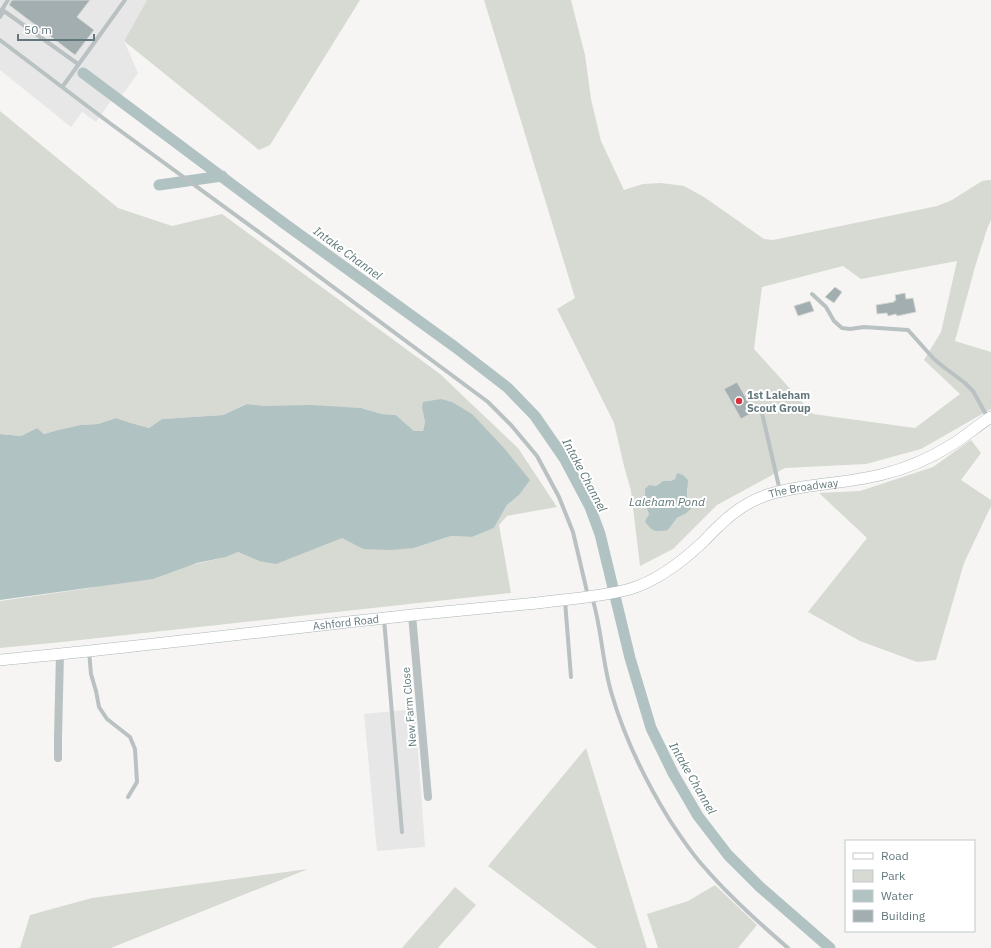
<svg xmlns="http://www.w3.org/2000/svg" width="991" height="948" font-family="'IBM Plex Sans',sans-serif">
	<style>
		.built { fill: #e6e7e6 }
		.green { fill: #d7dad2; fill-rule: evenodd }
		.water { fill: #b1c2c2 }
		.lines { fill: none; stroke-linecap: round; stroke-linejoin: round }
		.canal { stroke: #b1c2c2; stroke-width: 11 }
		.building { fill: #a2aeb0; stroke: #d7d7d5 }
		.secondary-casing { stroke: #adb5b7; stroke-width: 12 }
		.lane { stroke: #bac1c2; stroke-width: 4 }
		.street { stroke: #bac1c2; stroke-width: 8 }
		.secondary { stroke: #fff; stroke-width: 11 }
		.poi-dot { fill: #d6333c; stroke: #fff; stroke-width: 1.5 }
		.labels { text-anchor: middle; dominant-baseline: central; stroke-width: 4; stroke-linejoin: round; paint-order: stroke }
		.poi-label { font-size: 11px; font-weight: bold; fill: #63787c; stroke: #fff; text-anchor: start }
		.street-label { font-size: 11px; fill: #63787c; stroke: #fff }
		.water-label { font-size: 12px; font-style: italic; fill: #5e7777; stroke: #fff }
	</style>
	<rect width="100%" height="100%" fill="#f6f5f3"/>
	<!-- built -->
	<path class="built" d="M0 0H147L124 41 138 73 123 94 110 102 96 122 82 112 71 127 0 70Z
		M415 709 425 847 377 851 364 714Z"/>
	<!-- green -->
	<path class="green" d="M147 0H360L270 145 259 150 124 41Z
		M484 0H571L585 55 591 99 601 141 624 190 643 184 661 183 684 186 704 197 764 239 773 240 937 206 952 200 982 181 988 180H991V220L987 229 975 267 955 341 991 352V409L921 449 866 464 785 468 717 505 673 549 640 566 631 491 624 466 614 423 557 309 575 298ZM957 261 941 332 924 360 960 394 915 428 813 414 754 349 762 287 843 266 861 279ZM677 473 688 489 685 514 677 518 668 530 645 521 649 514C645 505 645 498 645 489L656 486 663 481H670L675 479Z
		M0 111 118 208 172 226 222 214 440 374 518 448 557 507 507 516 499 525 511 593 62 642 0 648V601L90 588 226 557 238 552 259 561 342 537 363 549 414 548 451 536 472 537 494 528 507 505 519 495 422 408 425 422 423 431H414L396 415 382 414 361 408 265 406 247 404 223 415 162 419 149 428 131 423 116 418 98 424 80 425 58 430 44 434 37 428 21 436 0 434Z
		M971 440 981 453 961 480 991 500V506L964 563 936 660 917 662 860 641 808 612 867 538 819 493 860 491 933 467Z
		M586 748 647 948H597L488 866Z
		M308 869 111 948H20L30 915 92 898Z
		M715 885 757 925 738 948H658L647 914 688 901Z
		M455 887 476 905 438 948H402Z"/>
	<!-- water -->
	<path class="water" d="M441 399 452 402 472 414 504 448 530 480 519 495 507 505 494 528 472 537 451 536 414 548 390 550 363 549 342 538 276 564 259 561 238 552 226 557 197 563 153 579 0 600V434L21 436 37 428 44 434 58 430 80 425 98 424 116 418 131 423 149 428 162 419 223 415 247 404 265 406 311 405 361 408 382 414 396 415 414 431H423L425 422 422 408 423 402Z
		M677 473 683 475 688 480 687 497 692 508 685 514 677 518 668 530C655 532 652 532 645 521L649 514C645 505 645 498 645 489L649 485 656 486 663 481H670L675 479Z"/>
	<g class="lines">
		<!-- canal -->
		<path class="canal" d="M83 73 285 224 455 347 508 388 535 416 564 458 590 507 600 534 630 658 651 728 673 773 698 816 728 855 760 887 830 948
			M159 185 222 176"/>
	</g>
	<!-- building -->
	<path class="building" d="M12 0H90L77 17 94 30 75 55 9 5Z
		M835 287 842 292 834 303 825 297Z
		M905 293 906 299 913 298 916 312 897 316 896 314 888 316 887 313 877 314 876 305 894 302V301L896 300 895 295Z
		M810 301 814 311 798 316 794 306Z
		M737 382 754 412 741 419 724 389Z"/>
	<g class="lines">
		<!-- secondary casing -->
		<g class="secondary-casing">
			<g id="secondary">
				<path id="s1" d="M0 660C137 647 274 630 412 615 453 611 495 607 537 603 568 599 600 597 630 589 657 581 684 560 704 541 709 536 714 530 719 526 732 513 749 501 767 495 779 491 791 489 803 487 829 483 855 481 880 475 906 469 931 458 953 444 966 436 978 425 991 417"/>
			</g>
		</g>
		<!-- lane -->
		<path class="lane" d="M0 10 4 11 78 64
			M1 11 8 0
			M0 17 4 11
			M0 40 111 124 278 246 488 402 511 425 537 456 559 497 573 532 588 596
			M63 86 125 0
			M812 294 826 307 834 321 842 328 850 329 864 327 908 330 934 359 945 368 965 383 973 391 988 418
			M762 413 780 491
			M592 597C602 629 602 663 612 695 625 739 645 780 669 819 680 836 691 853 705 868 730 897 759 923 788 948
			M565 601 571 677
			M384 619 402 832
			M89 651 91 674 96 691 99 707 107 719 130 737 135 749 137 782 128 797"/>
		<!-- street -->
		<path class="street" d="M412 615 428 797
			M58 758V737L60 654"/>
		<!-- secondary -->
		<use href="#secondary" class="secondary"/>
	</g>
	<!-- markers -->
	<circle class="poi-dot" cx="739" cy="401" r="4"/>
	<g class="labels">
		<!-- poi labels -->
		<g class="poi-label">
			<text x="747" y="395">1st Laleham<tspan x="747" dy="13">Scout Group</tspan></text>
		</g>
		<!-- street labels -->
		<g class="street-label">
			<text stroke="none"><textPath href="#s1" startOffset="839">The Broadway</textPath></text>
			<text stroke="none"><textPath href="#s1" startOffset="348">Ashford Road</textPath></text>
			<text transform="translate(409 707) rotate(-95)">New Farm Close</text>
		</g>
		<!-- water labels -->
		<g class="water-label">
			<text transform="translate(348 253) rotate(36)">Intake Channel</text>
			<text transform="translate(585 475) rotate(62)">Intake Channel</text>
			<text x="667" y="501">Laleham Pond</text>
			<text transform="translate(693 778) rotate(60)">Intake Channel</text>
		</g>
	</g>
	<!-- legend -->
	<rect x="845" y="840" width="130" height="92" fill="#ffffff" stroke="#c1c9cb"/>
	<rect x="853" y="853" width="20" height="6" fill="#ffffff" stroke="#c1c9cb"/>
	<text x="881" y="860" font-size="12" fill="#63787c">Road</text>
	<rect x="853" y="870" width="20" height="12" fill="#d7dad2" stroke="#c1c9cb"/>
	<text x="881" y="880" font-size="12" fill="#63787c">Park</text>
	<rect x="853" y="890" width="20" height="12" fill="#b1c2c2" stroke="#c1c9cb"/>
	<text x="881" y="900" font-size="12" fill="#63787c">Water</text>
	<rect x="853" y="910" width="20" height="12" fill="#a2aeb0" stroke="#c1c9cb"/>
	<text x="881" y="920" font-size="12" fill="#63787c">Building</text>
	<!-- scale -->
	<path d="M18 34v6h76v-6" fill="none" stroke="#63787c" stroke-width="2"/>
	<text x="24" y="34" font-size="12" fill="#63787c" stroke="#ffffff" stroke-width="3" paint-order="stroke">50 m</text>
</svg>
